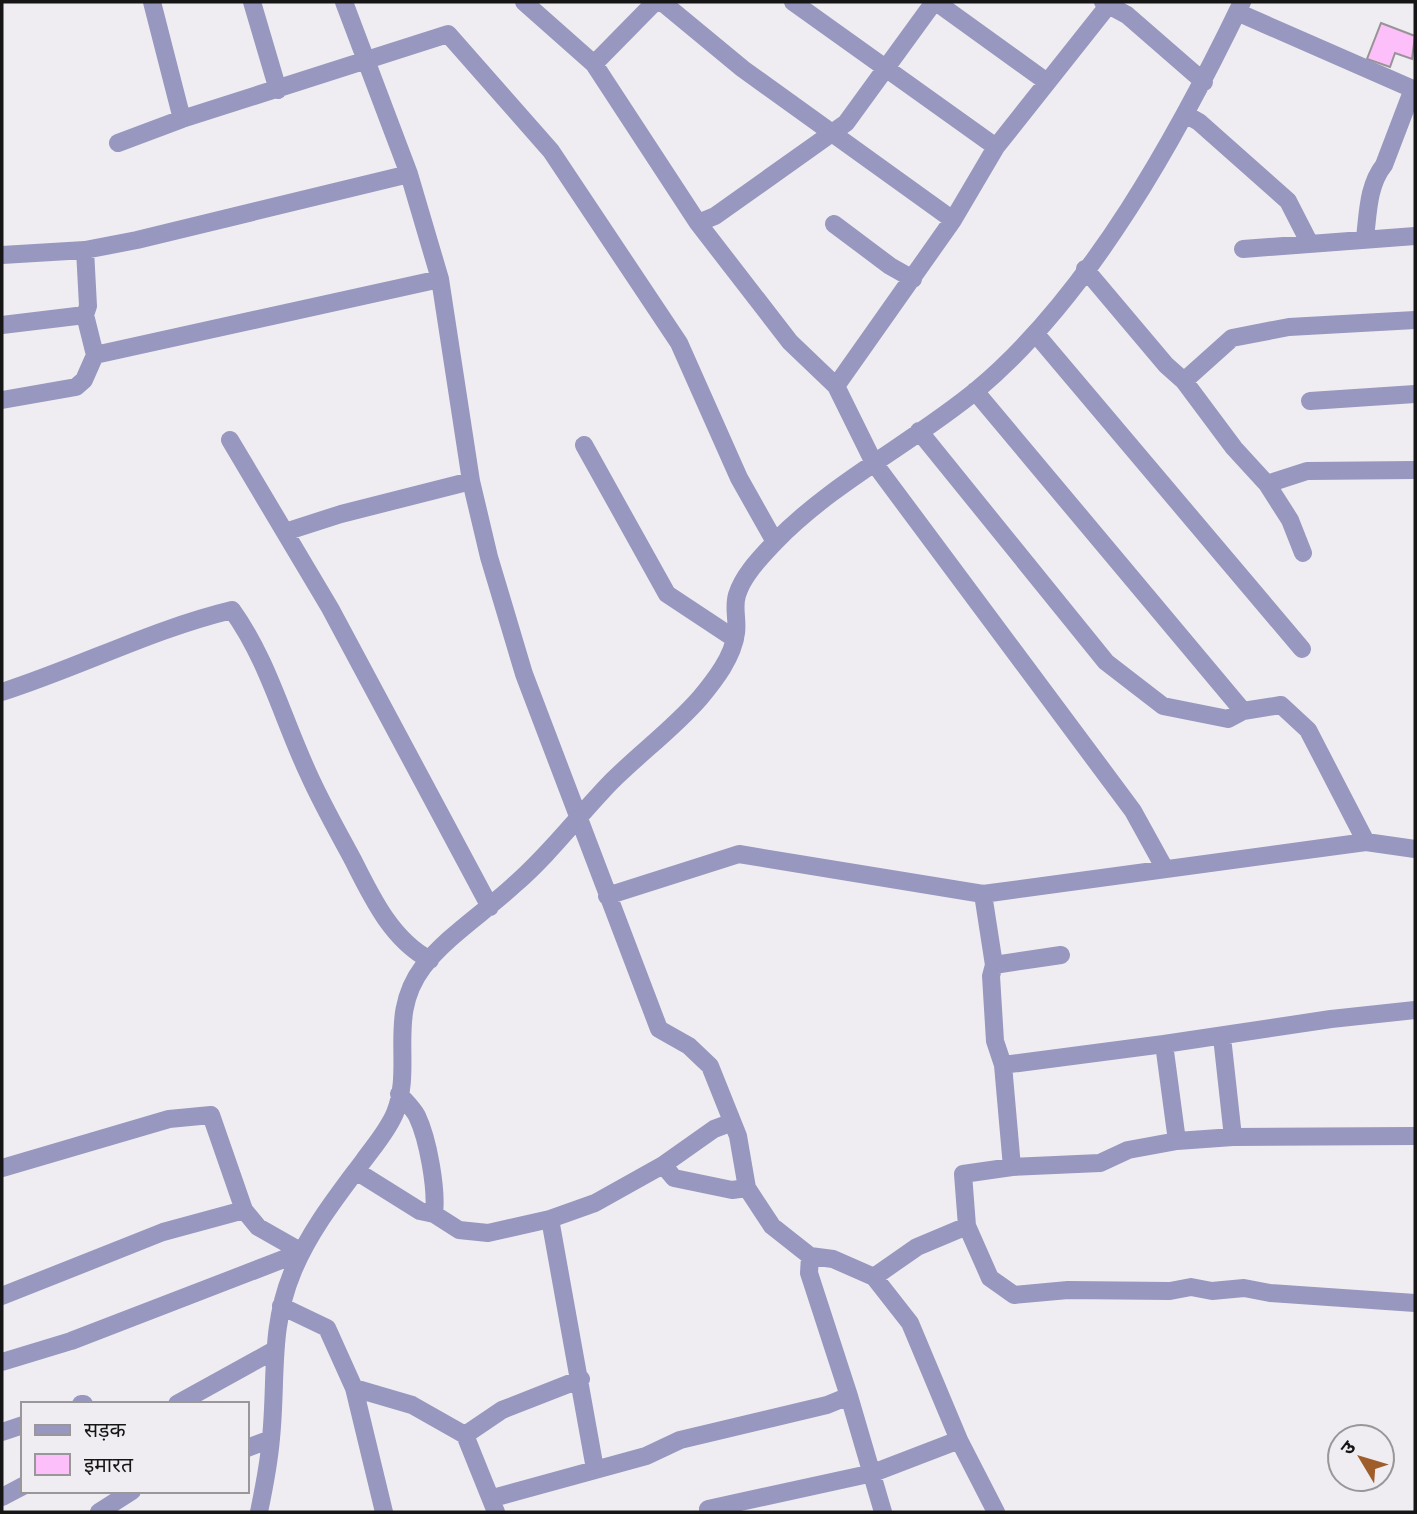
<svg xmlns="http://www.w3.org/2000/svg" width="1417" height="1514" font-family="'Sofia Sans Condensed','Noto Sans Devanagari',sans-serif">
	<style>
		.building { fill: #fdbffa; stroke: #979396; stroke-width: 2 }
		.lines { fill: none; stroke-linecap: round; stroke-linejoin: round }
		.minor { stroke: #9797bf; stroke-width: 18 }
	</style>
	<rect width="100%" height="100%" fill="#efedf1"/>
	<!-- building -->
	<path class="building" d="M1381 23 1415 36 1412 59 1395 53 1390 67 1367 59Z"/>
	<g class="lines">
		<!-- minor -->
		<path class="minor" d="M152 2 182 119
			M252 2 278 90
			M344 2 409 174 440 279 471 481 489 557 524 674 659 1029 689 1046 710 1066 738 1136 747 1188 772 1226 810 1256 833 1259 874 1277 910 1323 959 1440
			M524 2 594 64 698 223 790 342 836 386 874 463 1133 811 1165 869
			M662 2 743 69 953 220
			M793 2 996 147
			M936 2 1047 82
			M1103 2 1127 15 1204 82
			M1237 12 1415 90
			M594 64 655 2
			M1185 114 1199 122 1288 201 1310 244
			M118 143 182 119 448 34 551 151 679 343 739 478 775 542
			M698 223 715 216 846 123 934 2
			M834 224 890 266 913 279
			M1365 238C1368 213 1368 185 1384 165L1413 89
			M1243 249 1415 236
			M2 255 85 250 137 240 409 174
			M1085 269 1166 365 1184 381 1234 448 1267 484 1290 520 1303 553
			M2 325 85 315
			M1035 333 1302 649
			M95 355 440 279
			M1184 381 1232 338 1289 327 1415 320
			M836 386 953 220 996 147 1107 7
			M975 391 1243 711
			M2 400 76 387 84 380 95 355 85 315 88 306 85 250
			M1310 401 1415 394
			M919 431 1106 662 1163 706 1228 719 1243 711 1281 705 1308 730 1366 842
			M230 440 330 608 490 907
			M584 445 667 594 735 639
			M1267 484 1307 471 1415 470
			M285 532 341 514 471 481
			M2 692C80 667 153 629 232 610 268 660 283 720 309 775 322 804 338 832 353 860 372 898 392 940 430 960
			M983 894 994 965 991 976 995 1041 1003 1065 1012 1167
			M607 896 739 854 983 894 1366 842 1415 849
			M994 965 1061 955
			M1415 1010 1331 1019 1164 1044 1177 1141 1233 1137 1415 1136
			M1222 1037 1233 1137
			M1003 1065 1164 1044
			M399 1094C405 1101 413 1108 417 1116 428 1139 437 1189 434 1214
			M1177 1141 1128 1150 1100 1163 1012 1167 963 1174 967 1226 990 1278 1014 1295 1068 1290 1170 1291 1191 1287 1212 1291 1244 1288 1270 1293 1415 1303
			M663 1165 674 1178 732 1190 747 1188
			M2 1168 169 1119 211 1115 244 1210 258 1227 302 1252
			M356 1171 420 1211 434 1214 459 1230 488 1233 550 1219 595 1203 663 1165 714 1129 730 1123
			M550 1219 595 1469
			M810 1256 809 1273 849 1396 883 1512
			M874 1277 917 1247 967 1226
			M2 1296 163 1232 244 1210
			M281 1306 327 1328 354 1388 384 1512
			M2 1362 71 1341 302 1252
			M354 1388 412 1405 465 1435 496 1512
			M81 1404H84
			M177 1404 273 1351
			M2 1432 23 1425
			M465 1435 502 1410 581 1379
			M247 1448 271 1439
			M2 1497 23 1486
			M493 1498 646 1456 680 1440 827 1405 849 1396
			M708 1509 873 1473 959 1440 996 1512
			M99 1512 132 1491
			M259 1512C264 1488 269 1463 271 1438 277 1379 269 1328 293 1271 310 1230 338 1195 364 1160 375 1145 388 1130 395 1113 414 1065 386 1016 423 967 447 936 485 912 514 885 550 854 578 816 611 782 640 753 673 729 700 698 715 680 733 657 736 633 738 620 733 608 737 595 743 575 761 557 775 542 834 481 913 443 978 389 1091 294 1179 133 1242 2"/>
	</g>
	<!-- border -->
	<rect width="1417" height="1514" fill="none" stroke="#171617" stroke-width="7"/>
	<!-- legend -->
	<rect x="21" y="1402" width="228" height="91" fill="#efedf1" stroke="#99979a" stroke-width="2"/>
	<rect x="35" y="1425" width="35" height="10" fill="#9797bf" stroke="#99979a" stroke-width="2"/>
	<text x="84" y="1437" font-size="21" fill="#171617">सड़क</text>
	<rect x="35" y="1454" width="35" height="21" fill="#fdbffa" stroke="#99979a" stroke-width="2"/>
	<text x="84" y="1472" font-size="21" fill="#171617">इमारत</text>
	<!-- north arrow -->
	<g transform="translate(1361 1458) rotate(308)"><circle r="33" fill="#efedf1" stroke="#99979a" stroke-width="2"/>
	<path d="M0-5L12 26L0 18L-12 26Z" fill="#a05d2c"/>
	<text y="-10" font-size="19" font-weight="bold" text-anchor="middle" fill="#171617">उ</text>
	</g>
</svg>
